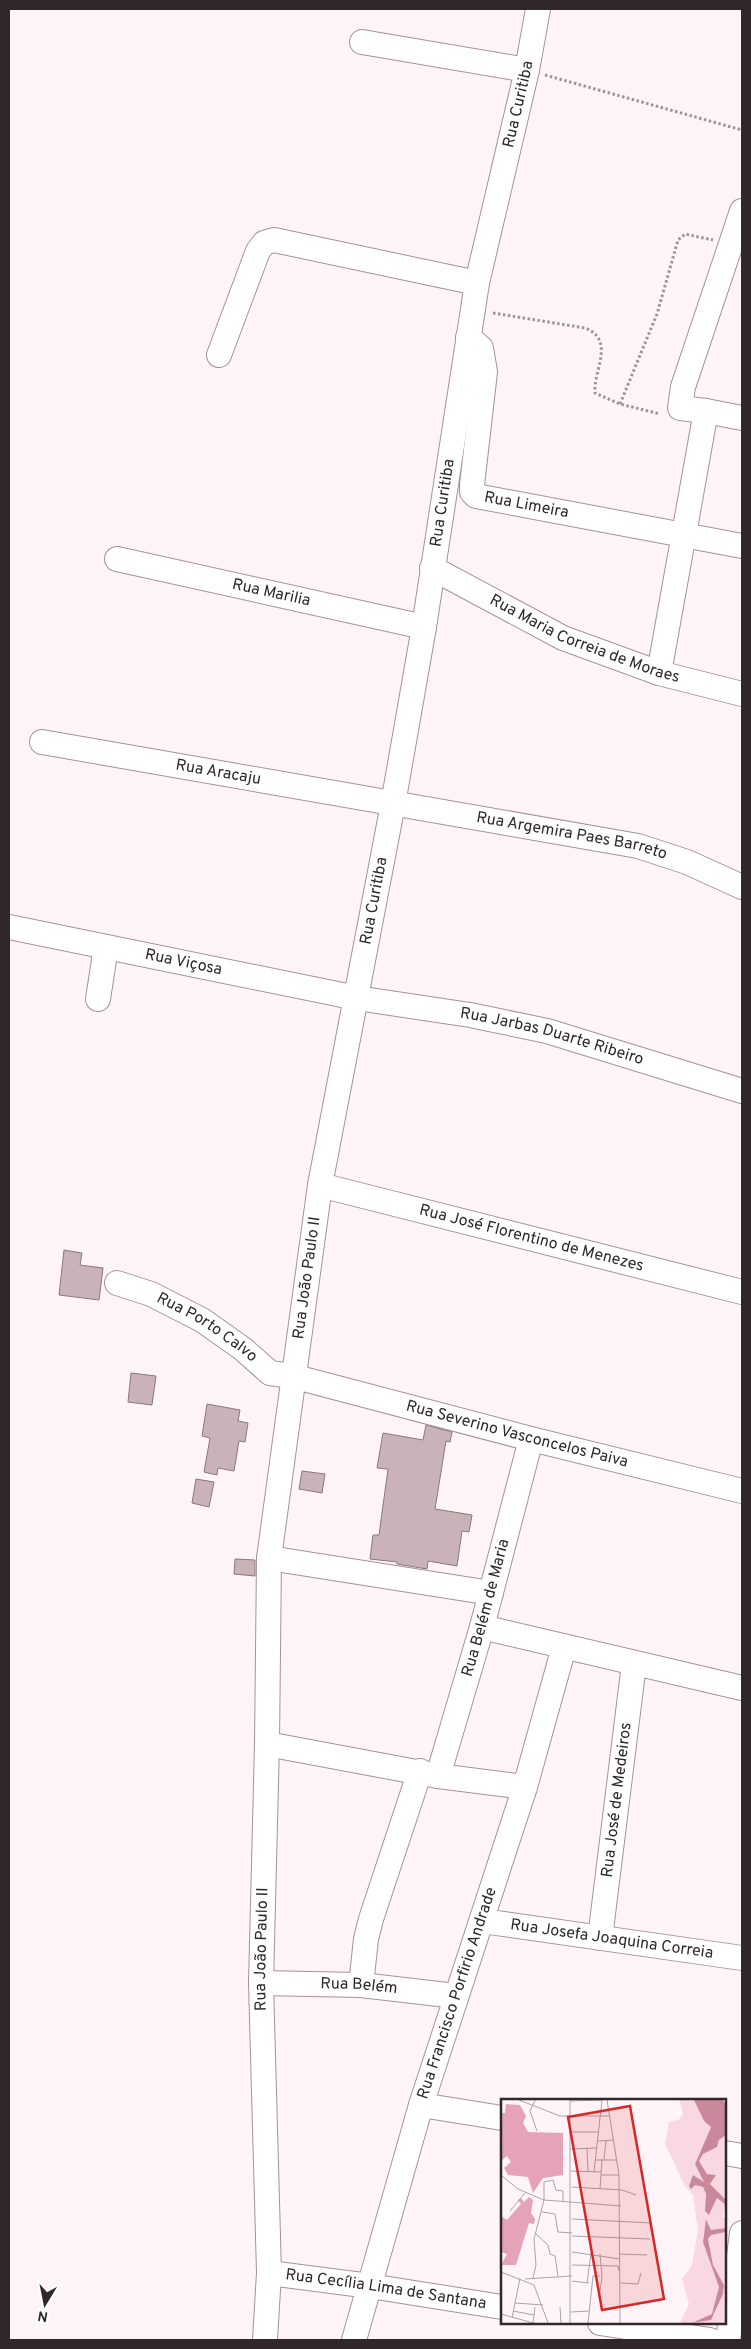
<svg xmlns="http://www.w3.org/2000/svg" width="751" height="2349" font-family="Overpass,sans-serif">
	<style>
		.building { fill: #c9b3b9; stroke: #8b767c }
		.lines { fill: none; stroke-linecap: round; stroke-linejoin: round }
		.minor-casing { stroke: #a79197; stroke-width: 26 }
		.path { stroke: #9d9496; stroke-width: 3; stroke-dasharray: 2.5 2.5; stroke-linecap: butt }
		.minor { stroke: #fff; stroke-width: 24 }
		.labels { text-anchor: middle; dominant-baseline: central; stroke-width: 4.5; stroke-linejoin: round; paint-order: stroke }
		.street-label { font-size: 16px; fill: #2f2729; stroke: #fff }
		.inset-road { fill: none; stroke: #aca3a5; stroke-width: 1 }
		.view { fill: #d62828; fill-opacity: 0.15; stroke: #d62828; stroke-width: 2.5 }
		.inset-edge { fill: none; stroke: #2f2729; stroke-width: 2.5 }
	</style>
	<rect width="100%" height="100%" fill="#fff5f8"/>
	<!-- building -->
	<path class="building" d="M64 1250 82 1253 80 1265 103 1268 99 1300 59 1295Z
		M131 1373 156 1376 152 1405 128 1402Z
		M207 1404 240 1410 238 1421 248 1423 245 1442 239 1441 234 1471 218 1468 217 1475 204 1472 210 1438 202 1436Z
		M426 1425 452 1432 450 1442 446 1441 435 1509 472 1515 469 1532 462 1531 457 1566 428 1561 427 1569 397 1564V1562L370 1559 373 1535H379L388 1469 377 1468 383 1433 423 1440Z
		M302 1471 325 1474 322 1493 299 1489Z
		M196 1479 214 1482 209 1507 192 1503Z
		M235 1559 255 1560V1576L234 1574Z"/>
	<g class="lines">
		<!-- minor casing -->
		<g class="minor-casing">
			<g id="minor">
				<path d="M362 42 527 70"/>
				<path id="s1" d="M468 337 481 348 485 372 472 485V492L476 496 742 546"/>
				<path d="M219 355 258 251 264 243 274 240 477 283"/>
				<path d="M706 411 742 418"/>
				<path id="s2" d="M117 559 424 627"/>
				<path id="s3" d="M432 568 563 638 659 673 742 694"/>
				<path d="M659 673 706 411 680 408 683 387 742 211"/>
				<path id="s4" d="M42 742 638 846 687 862 742 887"/>
				<path id="s5" d="M9 927 357 998 470 1015 547 1031 742 1091"/>
				<path d="M98 999 106 947"/>
				<path id="s6" d="M320 1185 742 1292"/>
				<path id="s7" d="M117 1283 151 1294 202 1320 243 1349 270 1373 292 1376 531 1439 742 1491"/>
				<path d="M269 1558 491 1593"/>
				<path d="M482 1627 742 1688"/>
				<path d="M267 1744 438 1776 525 1787"/>
				<path id="s8" d="M438 1776 482 1627 531 1439"/>
				<path id="s9" d="M482 1921 742 1958"/>
				<path id="s10" d="M600 1938 634 1664"/>
				<path id="s11" d="M261 1983 361 1985 456 1996"/>
				<path d="M361 1985 366 1939 371 1919 420 1771"/>
				<path d="M421 2105 502 2118"/>
				<path d="M725 2153 742 2156"/>
				<path id="s12" d="M269 2273 370 2286 502 2307"/>
				<path d="M600 2323 710 2340"/>
				<path id="s13" d="M265 2340 269 2273 261 1983 267 1744 269 1558 320 1185 393 804 424 627 477 283 527 70 538 9"/>
				<path id="s14" d="M354 2340 421 2105 525 1787 564 1647"/>
				<path d="M728 2340 742 2233"/>
			</g>
		</g>
		<!-- path -->
		<path class="path" d="M545 75 742 130
			M493 313 585 328C616 340 593 371 595 393L620 404 660 414
			M620 404 657 314 678 240 685 234 713 240"/>
		<!-- minor -->
		<use href="#minor" class="minor"/>
	</g>
	<g class="labels">
		<!-- street labels -->
		<g class="street-label">
			<text stroke="none"><textPath href="#s13" startOffset="2258">Rua Curitiba</textPath></text>
			<text stroke="none"><textPath href="#s13" startOffset="1852">Rua Curitiba</textPath></text>
			<text stroke="none"><textPath href="#s1" startOffset="219">Rua Limeira</textPath></text>
			<text stroke="none"><textPath href="#s2" startOffset="158">Rua Marilia</textPath></text>
			<text stroke="none"><textPath href="#s3" startOffset="169">Rua Maria Correia de Moraes</textPath></text>
			<text stroke="none"><textPath href="#s4" startOffset="179">Rua Aracaju</textPath></text>
			<text stroke="none"><textPath href="#s4" startOffset="538">Rua Argemira Paes Barreto</textPath></text>
			<text stroke="none"><textPath href="#s13" startOffset="1448">Rua Curitiba</textPath></text>
			<text stroke="none"><textPath href="#s5" startOffset="178">Rua Viçosa</textPath></text>
			<text stroke="none"><textPath href="#s5" startOffset="554">Rua Jarbas Duarte Ribeiro</textPath></text>
			<text stroke="none"><textPath href="#s6" startOffset="218">Rua José Florentino de Menezes</textPath></text>
			<text stroke="none"><textPath href="#s13" startOffset="1065">Rua João Paulo II</textPath></text>
			<text stroke="none"><textPath href="#s7" startOffset="101">Rua Porto Calvo</textPath></text>
			<text stroke="none"><textPath href="#s7" startOffset="434">Rua Severino Vasconcelos Paiva</textPath></text>
			<text stroke="none"><textPath href="#s8" startOffset="175">Rua Belém de Maria</textPath></text>
			<text stroke="none"><textPath href="#s10" startOffset="139">Rua José de Medeiros</textPath></text>
			<text stroke="none"><textPath href="#s9" startOffset="131">Rua Josefa Joaquina Correia</textPath></text>
			<text stroke="none"><textPath href="#s13" startOffset="391">Rua João Paulo II</textPath></text>
			<text stroke="none"><textPath href="#s11" startOffset="98">Rua Belém</textPath></text>
			<text stroke="none"><textPath href="#s14" startOffset="362">Rua Francisco Porfirio Andrade</textPath></text>
			<text stroke="none"><textPath href="#s12" startOffset="118">Rua Cecília Lima de Santana</textPath></text>
		</g>
	</g>
	<!-- overview -->
	<g transform="translate(501 2099)">
		<rect width="225" height="225" fill="#fff5f8"/>
		<path d="M178 1H193L203 22 210 27 195 62 203 84 192 76 194 86 202 88 205 95 204 112 210 114 216 99 225 106 221 118H225V129L210 131 206 120 202 139 218 180 217 197 211 215 191 224H179L188 205 181 180 191 166 197 131 192 96 183 86 164 44 168 23 179 20 182 14ZM225 36V101L209 85 214 77 206 75 198 62 202 55 216 48 218 41ZM225 133V224H195L213 216 222 195 223 186 212 166 207 140 210 136Z" fill="#fad8e1"/>
		<path d="M5 5 19 6 25 17 22 24 27 33 62 34V76L42 79 32 94 27 78 7 76 3 69 10 63 6 57 0 62V14H4ZM28 98 32 101 30 114 34 120 33 125 28 124 15 166H0L6 155 0 153V117L6 121 20 105 17 101 20 99 23 103Z" fill="#e6a2b6"/>
		<path d="M193 1H222L225 6V36L218 41 216 48 202 55 198 62 206 75 215 76 209 85 225 101V106L216 99 208 116 204 112 205 95 202 88 194 86 190 90 188 87 192 76 203 83 194 65 210 28 203 22ZM205 120 210 131 225 129V133L210 136 207 140 212 166 223 186 222 195 210 221 191 224 211 215 218 188 202 143Z" fill="#ca889b"/>
		<path class="inset-road" d="M18 1 59 17H108M34 1 29 12 36 32M69 1V224M106 1 118 76 119 224M69 2 101 1M70 33H98M97 42 113 41M86 49 87 72M70 50 96 49M103 60 105 42M94 61H116M70 72 100 73M93 73 101 1M0 76 17 90 43 101 120 107M100 76H118M71 88 121 91 135 96M99 90 101 60M9 112 24 94M41 113 54 115 57 133 71 134M71 120 151 124M34 134 47 146 49 155 54 157 57 177M71 137 149 140M71 153 119 160M119 155 146 156M71 166 117 167 118 172M0 173 33 186 47 224M32 179 35 166 33 140 43 101V83L52 81 55 91 62 92V103M24 180 71 177M71 182 88 184M86 184 90 154M120 184 137 185 140 174M98 199 101 178 99 155M14 204 42 206M59 208 60 224M12 212 33 216M70 213 88 212M0 215 32 224M11 219 19 179M32 224 34 208M87 224 92 177H99"/>
		<path class="view" d="M129 7 163 200 101 211 67 18Z"/>
		<rect width="225" height="225" class="inset-edge"/>
	</g>
	<!-- border -->
	<rect width="751" height="2349" fill="none" stroke="#2f2729" stroke-width="20"/>
	<!-- north arrow -->
	<g transform="translate(45 2304) rotate(190)" stroke="#ffffff" stroke-width="4" paint-order="stroke">
	<path d="M0-4L9 19L0 12L-9 19Z" fill="#2f2729"/>
	<text y="-8" font-size="14" font-weight="bold" text-anchor="middle" fill="#2f2729">N</text>
	</g>
</svg>
